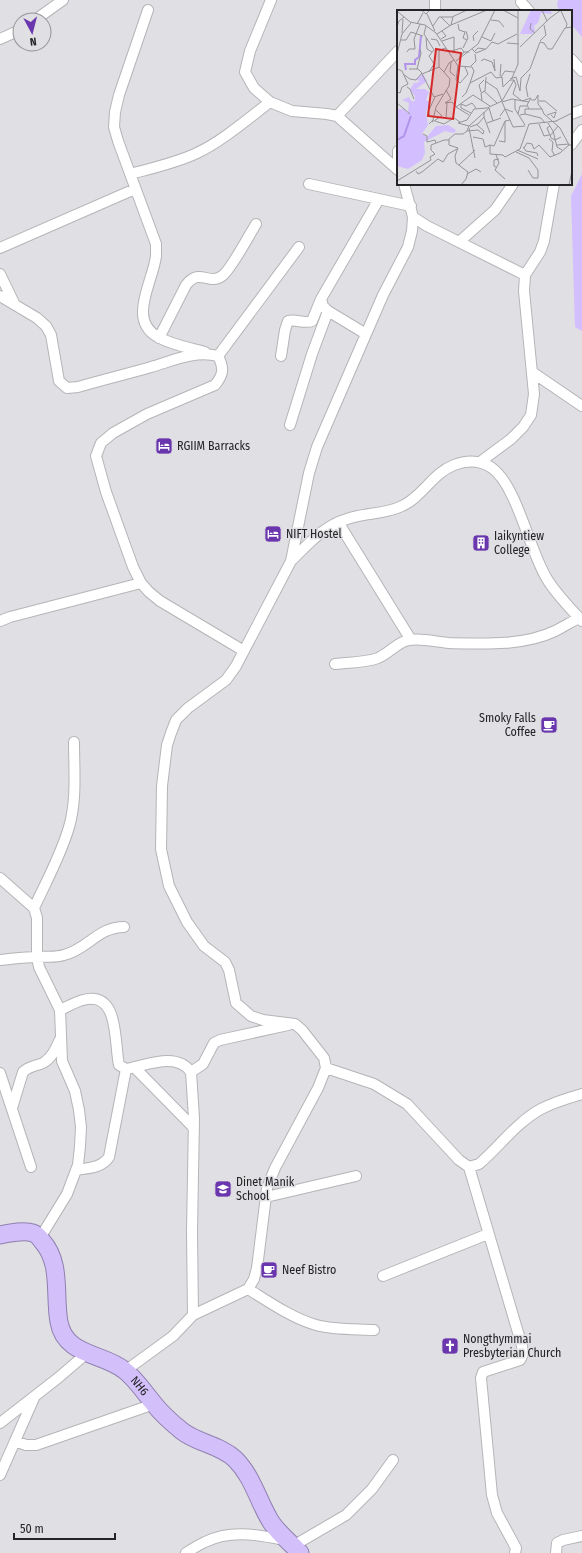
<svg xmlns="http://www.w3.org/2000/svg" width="582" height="1553" font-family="'Fira Sans Condensed',sans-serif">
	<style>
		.green { fill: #d3beff }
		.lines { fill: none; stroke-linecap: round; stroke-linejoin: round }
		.minor-casing { stroke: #b5b4b7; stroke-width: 12 }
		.trunk-casing { stroke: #8f7faf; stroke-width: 19 }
		.minor { stroke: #fff; stroke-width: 10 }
		.trunk { stroke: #d3c0fb; stroke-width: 17 }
		.labels { text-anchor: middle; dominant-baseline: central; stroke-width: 3; stroke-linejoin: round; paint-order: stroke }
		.poi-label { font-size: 12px; fill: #242325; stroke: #e0dfe3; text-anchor: start }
		.street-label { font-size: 12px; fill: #242325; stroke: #e0dfe3 }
		.inset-river { fill: none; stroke: #b194ea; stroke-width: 2 }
		.inset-road { fill: none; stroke: #959497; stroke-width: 1 }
		.view { fill: #d62828; fill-opacity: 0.15; stroke: #d62828; stroke-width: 2 }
		.inset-edge { fill: none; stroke: #242325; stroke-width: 2 }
	</style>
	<rect width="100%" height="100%" fill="#e0dfe3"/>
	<!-- green -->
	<path class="green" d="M558 0H582V37L571 24V11H560L557 6Z
		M582 174V331L575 327 571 196Z"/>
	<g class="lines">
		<!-- minor casing -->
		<g class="minor-casing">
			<path id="minor" d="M271 0 250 51 245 72 254 88 270 102 292 111 327 114 337 116 398 170
				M521 2 529 11
				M148 10 119 95 115 112 114 127 118 141 156 244C156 248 156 252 156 256 153 282 127 320 158 337 172 345 190 348 205 352
				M435 11V0
				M35 20 63 0
				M0 39 20 30
				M571 59 582 71
				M571 114 582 110
				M337 116 398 51
				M571 145 582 130
				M398 151V158
				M130 174C153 168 176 163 197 153 221 142 249 118 270 102
				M309 184 411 206
				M413 217 427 226 525 275
				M459 242 495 210 513 184
				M0 248 135 189
				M0 274 15 305
				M0 296 37 318 46 326 51 335 59 381 67 388 78 387C102 380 127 374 151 367 172 361 195 350 218 356 224 368 224 374 215 385L147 414 113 433 101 443 96 456 106 492 133 567 141 583 149 592 160 601 244 651
				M366 334 328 311 323 306 321 299 379 199
				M159 338 186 285C200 267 208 286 222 276 230 271 250 234 256 224
				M218 356 299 247
				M281 356 285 330 288 321C296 319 304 324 312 321L321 299
				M532 372 582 406
				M290 425 312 354 328 311
				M480 462 511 439 523 427 531 415 534 394 524 291 525 275 540 252 544 241 554 184
				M338 522 411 640
				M291 561C312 540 327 522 358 516 372 513 388 513 402 506 422 497 433 473 454 465 467 460 480 460 492 468 517 486 529 550 547 579 556 594 570 608 582 621
				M0 621 10 617 141 583
				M335 664C349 662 365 663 378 658 390 653 397 642 409 640 422 638 436 642 449 643 483 644 524 646 555 631 563 627 571 622 579 618
				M0 878 34 908 37 918V957L39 967 60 1010 62 1061 75 1091 79 1110 81 1127 80 1146 78 1165 67 1194 40 1238
				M34 908C46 882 61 855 69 827 77 800 74 770 74 742
				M0 960C12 959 24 957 37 957 46 956 55 958 64 955 88 949 98 927 124 927
				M60 1010C67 1007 75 1002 83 1000 120 990 114 1043 119 1065L126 1069C145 1066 176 1051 191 1072L194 1118 192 1232 193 1315
				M135 1068 194 1128
				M326 1068 374 1084 407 1104 459 1160 469 1167 479 1164C500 1146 517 1122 541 1109 554 1102 568 1098 582 1094
				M191 1072 203 1064 214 1043 220 1040 288 1025
				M0 1073 31 1167
				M12 1108 23 1072C29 1066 36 1066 43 1063 52 1058 56 1048 60 1039
				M469 1167 522 1346 523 1354 520 1360 483 1372 481 1378 492 1495 497 1513 516 1548 515 1553
				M76 1170C88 1168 102 1168 109 1157L126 1069
				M266 1197 356 1176
				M383 1276 488 1234
				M248 1289C269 1302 292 1318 316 1325 334 1330 355 1329 374 1330
				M125 1371 173 1336 193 1315 248 1289 254 1279 257 1268 267 1188 275 1168 318 1088 326 1068 324 1058 302 1030 295 1024 263 1020 251 1016 236 1003 229 970 225 962 204 946 187 922 169 886 161 849 162 786 167 745 171 733 176 720 188 708 226 680 236 666 291 561 309 473 317 447 383 295 408 247 412 231 413 217 404 184
				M0 1423 58 1378 86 1354
				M15 1441 26 1445H36L154 1404
				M0 1475 34 1398
				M293 1546 346 1515 372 1489 393 1460
				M186 1553C192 1549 198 1545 205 1542 231 1529 258 1535 285 1540
				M556 1553 557 1543 563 1540 582 1536"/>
		</g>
		<!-- trunk casing -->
		<g class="trunk-casing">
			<g id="trunk">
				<path id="s1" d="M0 1235C10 1233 24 1230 33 1233 36 1234 40 1238 42 1241 62 1263 54 1295 59 1322 65 1356 103 1353 124 1370 136 1379 144 1392 154 1404 162 1414 172 1423 182 1431 197 1443 220 1445 235 1459 253 1477 258 1501 271 1522 278 1533 291 1543 300 1553"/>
			</g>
		</g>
		<!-- minor -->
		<use href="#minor" class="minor"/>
		<!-- trunk -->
		<use href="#trunk" class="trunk"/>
	</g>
	<!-- icons -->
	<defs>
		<g id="hotel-square" transform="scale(0.9)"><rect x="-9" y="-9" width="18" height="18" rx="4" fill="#6936ad" stroke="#e0dfe3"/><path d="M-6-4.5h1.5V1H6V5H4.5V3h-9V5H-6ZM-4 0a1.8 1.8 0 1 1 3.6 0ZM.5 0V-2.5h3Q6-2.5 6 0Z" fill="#fff"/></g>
		<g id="building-square" transform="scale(0.9)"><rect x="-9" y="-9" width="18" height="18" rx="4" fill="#6936ad" stroke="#e0dfe3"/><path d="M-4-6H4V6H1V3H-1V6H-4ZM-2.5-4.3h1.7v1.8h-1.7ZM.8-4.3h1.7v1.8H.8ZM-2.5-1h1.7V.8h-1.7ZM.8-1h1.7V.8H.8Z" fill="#fff"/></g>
		<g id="cafe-square" transform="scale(0.9)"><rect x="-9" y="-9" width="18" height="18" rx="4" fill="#6936ad" stroke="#e0dfe3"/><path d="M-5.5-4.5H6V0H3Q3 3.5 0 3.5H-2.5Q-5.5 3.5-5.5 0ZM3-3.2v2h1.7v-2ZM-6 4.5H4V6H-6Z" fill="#fff"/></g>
		<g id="school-square" transform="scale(0.9)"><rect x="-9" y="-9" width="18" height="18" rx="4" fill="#6936ad" stroke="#e0dfe3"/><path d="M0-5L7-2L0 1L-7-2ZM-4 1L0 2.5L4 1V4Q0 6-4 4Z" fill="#fff"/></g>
		<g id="church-square" transform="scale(0.9)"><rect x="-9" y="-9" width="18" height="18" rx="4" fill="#6936ad" stroke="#e0dfe3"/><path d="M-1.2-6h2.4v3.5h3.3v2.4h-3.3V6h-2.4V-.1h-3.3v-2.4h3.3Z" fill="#fff"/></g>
	</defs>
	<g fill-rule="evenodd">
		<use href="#hotel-square" x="164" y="446"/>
		<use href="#hotel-square" x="273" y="534"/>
		<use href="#building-square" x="481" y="543"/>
		<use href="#cafe-square" x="549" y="725"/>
		<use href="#school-square" x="223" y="1189"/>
		<use href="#cafe-square" x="269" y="1270"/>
		<use href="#church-square" x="450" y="1346"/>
	</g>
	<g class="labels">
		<!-- poi labels -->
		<g class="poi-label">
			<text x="177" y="446">RGIIM Barracks</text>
			<text x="286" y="534">NIFT Hostel</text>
			<text x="494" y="536">Iaikyntiew<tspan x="494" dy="14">College</tspan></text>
			<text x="536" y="718" text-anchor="end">Smoky Falls<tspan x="536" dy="14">Coffee</tspan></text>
			<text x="236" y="1182">Dinet Manik<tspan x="236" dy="14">School</tspan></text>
			<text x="282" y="1270">Neef Bistro</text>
			<text x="463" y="1339">Nongthymmai<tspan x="463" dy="14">Presbyterian Church</tspan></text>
		</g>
		<!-- street labels -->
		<g class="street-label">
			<text stroke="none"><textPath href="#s1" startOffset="237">NH6</textPath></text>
		</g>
	</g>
	<!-- overview -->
	<g transform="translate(397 10)">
		<rect width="175" height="175" fill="#e0dfe3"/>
		<path d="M134 0H152L156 4 144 3 141 13 137 16 138 21 135 24H123ZM26 64 30 71 19 79H28L32 82 29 90 33 92 29 102 31 115 25 124 30 127 39 116 51 115 59 120 57 123 48 121 27 132 28 143 25 150 11 159 0 156V99H7L11 103 12 93 5 90 12 87 14 91H18V86L13 80 17 73 23 72 19 69Z" fill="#d3beff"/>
		<path class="inset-river" d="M9 60 8 54H18V50L22 47 24 26M0 130 7 126 14 106"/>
		<path class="inset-road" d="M24 0 29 4 33 0M106 0 121 8M145 0 150 11M0 1 13 12 28 15 39 23 61 56 75 57 77 61 73 73 94 62 99 68 105 67 106 77 113 70H117L105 91 90 98 77 99 70 110 61 113 72 116 70 121 66 124H58L52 129V135L61 138 58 146 59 153 71 162 69 169 64 175M164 1 170 14 169 18M30 4 38 21M44 7 53 16M94 10 102 11 107 17M134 13 133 19 138 23M20 14 26 3M61 14 62 20 68 22 66 28 70 30M54 15 90 0M29 16 27 24 37 40 32 46 37 54 32 62M36 16 42 7H55L70 0M0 17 2 11 7 7M5 23 6 9M40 24 54 15 56 7M57 27V41M85 27 94 31 98 23M29 28 30 39 35 42M34 29 40 30 43 36M44 29 49 26 45 21M4 30H9L14 22 26 26M45 31 57 27M77 31 76 26 81 21M143 31 149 25 147 15M110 33 122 34M123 37 153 8 164 0M66 38 71 28 69 21M75 39 79 43 89 39 95 32 101 34 120 24M10 42 12 39H18L17 29 23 14M52 42 64 38 67 42M77 42 81 38 88 39M0 44 5 24 14 13M62 48 67 42H72M97 49 98 61M59 51 81 34 98 0M84 51 87 49 95 52 98 61M54 52 53 62 58 66M61 56 59 70 63 73 71 64 68 57M74 56 79 51 78 44M42 57V40L49 38M0 59 5 61 11 74 5 77 3 83 0 82M12 59H21L25 63M20 59 24 43 23 39M6 64 13 69 19 70 25 63M103 66 104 54M104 67 108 61 117 62M115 68 121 54V1M113 69 119 67 123 81 124 68 133 59 143 32 147 33 151 39H155L168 18 175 17M117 70 119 75 116 84 125 91 134 88 130 95 132 99H145L147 104 163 118 172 135H175M88 71 100 79 105 91M10 77 13 79 17 89M49 80 54 89 48 93 55 92 59 97 76 85 93 96M87 81 100 93M84 82 82 75 87 70M46 84 37 87 25 64 42 57 47 62M65 87 69 83 73 73M131 87 129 77 133 64M118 90V99L128 115M134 90H138L141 85V94L145 99M85 91 84 83 88 81 89 67M142 91H148L160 101M105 92 116 117 128 116M105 92 115 89 132 92M0 93 13 104M64 94 69 96 75 93 79 98M64 94V98L74 103M59 97 72 105M92 98 96 111M121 104 123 96H130M128 104 144 108 148 113M123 105 128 104V99H132M150 105 159 102 157 108 154 105M33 106 31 102 38 87M103 106 108 99 116 102M87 107 93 123M49 108 50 93M38 111 47 114 57 108 63 112M159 111 175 103M35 112 45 106 39 100M90 113 104 108M151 113 156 121 160 137 165 140M32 114 36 110 39 97 52 76 53 69 47 62 52 53 57 50M142 114 147 126 152 125M72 116 92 98M153 116 150 118 154 128 158 130 164 127M73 117 81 114 87 107V102M72 118 78 148M70 121 81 120 86 124 87 121 80 115M26 124 30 126V132L38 130 39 133M153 126 161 116M76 127 86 129 88 137 93 135V144L106 145 108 147 123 139 132 114 160 111M152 129 156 132 155 141 158 146M102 131 108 132V111L113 110M93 135 97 136 108 111M160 135 172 134M126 137 129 141 140 143 141 146M127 138 130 133 135 134 137 139 142 135 153 147 163 143 172 135M120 140 141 149M119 142 132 148 141 160V168H136L131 160M99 145 102 153 98 160 108 169M62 155 78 140M100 158 97 156V150L102 149M19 161 21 164 25 162 41 149 46 152 51 144 60 139M70 164 79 159 84 162M0 171 34 150 33 147 38 144 34 140V135L47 130H52M172 175 175 161"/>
		<path class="view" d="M39 39 64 43 56 109 31 106Z"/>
		<rect width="175" height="175" class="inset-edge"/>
	</g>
	<!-- north arrow -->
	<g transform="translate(32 32) rotate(173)"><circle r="19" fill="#e0dfe3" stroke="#959497"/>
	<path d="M0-3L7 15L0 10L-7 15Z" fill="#6936ad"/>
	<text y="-6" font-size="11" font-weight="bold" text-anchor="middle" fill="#242325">N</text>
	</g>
	<!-- scale -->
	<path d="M14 1533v6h101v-6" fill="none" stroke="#242325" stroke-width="2"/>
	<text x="20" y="1533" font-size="12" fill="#242325" stroke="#e0dfe3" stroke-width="3" paint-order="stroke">50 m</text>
</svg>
